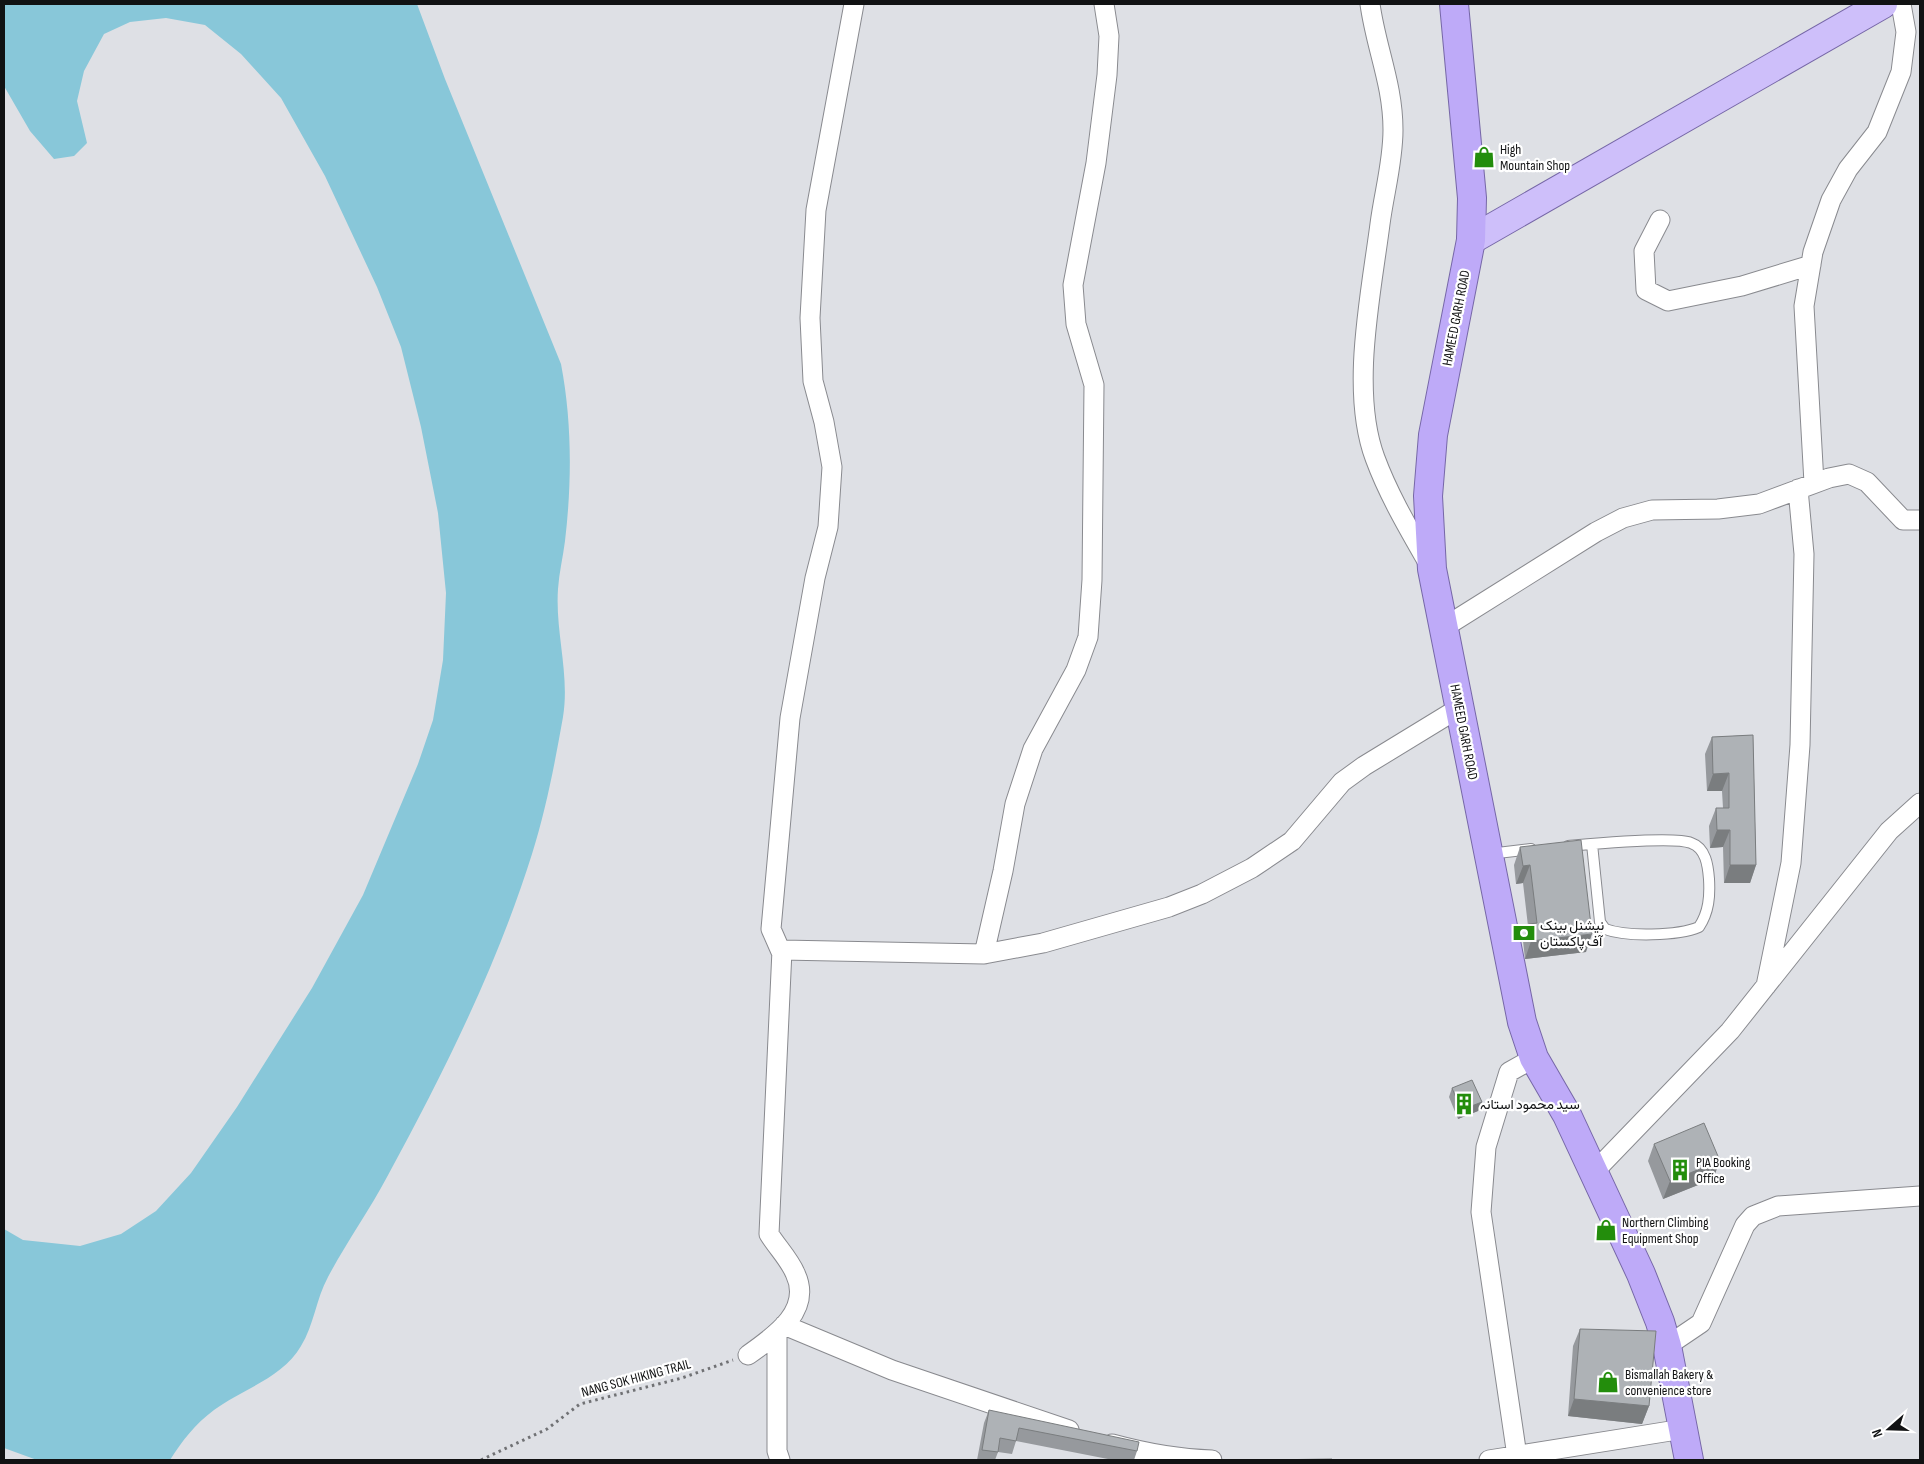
<svg xmlns="http://www.w3.org/2000/svg" width="1924" height="1464" font-family="'Sofia Sans Condensed',Vazirmatn,sans-serif">
	<style>
		.water { fill: #88c7d9 }
		.lines { fill: none; stroke-linecap: round; stroke-linejoin: round }
		.service-casing { stroke: #898a8f; stroke-width: 12 }
		.minor-casing { stroke: #898a8f; stroke-width: 21 }
		.primary-casing { stroke: #7667a7; stroke-width: 30 }
		.trunk-casing { stroke: #7667a7; stroke-width: 30 }
		.path { stroke: #707174; stroke-width: 3; stroke-dasharray: 2.5 4; stroke-linecap: butt }
		.service { stroke: #fff; stroke-width: 10 }
		.minor { stroke: #fff; stroke-width: 19 }
		.primary { stroke: #cebffa; stroke-width: 28 }
		.trunk { stroke: #beaaf8; stroke-width: 28 }
		.wall { fill: #96999d }
		.shaded-wall { fill: #7a7d7f }
		.building { fill: #aeb2b6; stroke: #7a7d7f }
		.labels { text-anchor: middle; dominant-baseline: central; stroke-width: 4.5; stroke-linejoin: round; paint-order: stroke }
		.poi-label { font-size: 14px; fill: #111213; stroke: #fff; text-anchor: start }
		.street-label { font-size: 14px; fill: #111213; stroke: #fff }
	</style>
	<rect width="100%" height="100%" fill="#dee0e5"/>
	<!-- water -->
	<path class="water" d="M4 4H417L445 79 561 364C572 421 572 482 565 541 563 557 559 573 558 589 555 632 570 674 563 717 555 762 546 810 532 854 497 966 443 1074 387 1177 369 1211 346 1243 328 1277 316 1299 314 1325 301 1346 283 1378 242 1389 214 1410 195 1424 182 1441 170 1460H37L4 1448V1229L23 1240 80 1246 121 1234 156 1211 191 1173 237 1107 312 988 363 895 418 764 433 720 443 660 446 593 438 513 421 427 401 347 377 287 325 176 281 98 241 54 205 25 166 18 130 22 104 34 84 71 77 101 87 143 74 156 54 159 30 131 4 86Z"/>
	<g class="lines">
		<!-- service casing -->
		<g class="service-casing">
			<path id="service" d="M1568 846C1591 844 1674 836 1691 843 1706 848 1708 866 1709 879 1710 896 1709 912 1699 927 1678 936 1626 937 1605 929L1600 922 1592 844
				M1489 854 1531 849"/>
		</g>
		<!-- minor casing -->
		<g class="minor-casing">
			<path id="minor" d="M1370 4C1376 48 1393 84 1393 130 1393 162 1384 193 1380 224 1371 294 1350 391 1375 458 1389 496 1410 531 1430 566
				M1660 220 1644 251 1646 290 1668 301 1742 286 1811 265
				M1814 483 1804 306 1813 252 1831 200 1848 169 1877 132 1901 72 1906 32 1901 4
				M1443 628 1596 532 1623 518 1652 510 1718 509 1759 504 1829 478 1849 474 1867 482 1903 520H1920
				M782 954 771 929 790 718 815 578 828 527 832 467 824 422 813 381 810 318 816 210 854 4
				M984 954 1003 871 1015 804 1033 749 1076 670 1088 637 1092 580 1094 385 1076 324 1073 285 1096 163 1107 75 1109 36 1104 4
				M1766 986 1791 863 1800 745 1804 554 1798 489
				M1593 1173 1730 1031 1889 831 1920 803
				M784 1325 892 1370 1069 1430
				M777 1335V1451L780 1460
				M1667 1346 1701 1323 1745 1225 1753 1216 1778 1206 1920 1196
				M748 1355C775 1336 813 1310 795 1273 789 1259 777 1247 769 1234L782 950 984 954 1043 943 1169 907 1202 894 1252 868 1292 841 1342 782 1364 766 1459 708
				M1112 1444C1145 1453 1178 1459 1212 1460
				M1517 1456 1481 1212 1486 1147 1509 1072 1534 1058
				M1489 1460 1683 1429"/>
		</g>
		<!-- primary casing -->
		<g class="primary-casing">
			<path id="primary" d="M1471 240 1883 4"/>
		</g>
		<!-- trunk casing -->
		<g class="trunk-casing">
			<path id="trunk" d="M1454 4 1472 198 1471 240 1433 435 1428 496 1432 569 1522 1022 1534 1058 1567 1115 1641 1274 1660 1322 1667 1346 1689 1460"/>
		</g>
		<!-- path -->
		<path class="path" d="M481 1460 547 1429 580 1404 682 1378 733 1360"/>
		<!-- service -->
		<use href="#service" class="service"/>
		<!-- minor -->
		<use href="#minor" class="minor"/>
		<!-- primary -->
		<use href="#primary" class="primary"/>
		<!-- trunk -->
		<use href="#trunk" class="trunk"/>
	</g>
	<!-- wall -->
	<path class="wall" d="M1753 735 1756 865 1750 883H1724L1723 847 1710 848 1709 826 1716 808H1723L1722 791H1707L1705 754 1712 737Z
		M1520 847 1586 952 1525 959 1523 941 1528 926 1523 883 1516 884 1514 865Z
		M1452 1088 1482 1102 1478 1111 1458 1119 1449 1097Z
		M1654 1144 1713 1179 1663 1199 1648 1161Z
		M1580 1329 1649 1406 1642 1424 1568 1416 1573 1346Z
		M989 1410 1137 1451 1134 1460H1113L1016 1441 1012 1454 998 1452 995 1460H977L984 1423Z"/>
	<!-- shaded-wall -->
	<path class="shaded-wall" d="M1729 773 1722 791H1707L1713 774Z
		M1717 830H1730L1723 847 1710 848Z
		M1530 865 1523 883 1516 884 1523 866Z
		M1730 865H1756L1750 883H1724Z
		M1592 934 1586 952 1525 959 1531 941Z
		M1482 1102 1478 1111 1458 1119 1461 1110Z
		M1720 1161 1713 1179 1663 1199 1670 1181Z
		M1574 1399 1649 1406 1642 1424 1568 1416Z"/>
	<!-- building -->
	<path class="building" d="M1753 735 1756 865H1730V830H1717L1716 808H1729V773L1713 774 1712 737Z
		M1581 840 1592 934 1531 941 1529 924 1537 923 1530 865 1523 866 1520 847Z
		M1472 1080 1482 1102 1461 1110 1452 1088Z
		M1704 1123 1720 1161 1670 1181 1654 1144Z
		M1580 1329 1656 1331 1649 1406 1574 1399Z
		M989 1410 1139 1442 1137 1451 1019 1428 1016 1441 1000 1438 998 1452 982 1450Z
		M1332 1459V1460H1263Z"/>
	<!-- icons -->
	<defs>
		<g id="shop-bare" transform="scale(1.725)"><path d="M-5-2.5h2.3a2.7 3.5 0 0 1 5.4 0H5L5.5 6h-11ZM-1.5-2.5h3a1.5 2.3 0 0 0-3 0Z" fill="#238d0c" stroke="#fff" stroke-width="2.5" paint-order="stroke"/></g>
		<g id="bank-bare" transform="scale(1.725)"><path d="M-6-4H6V4H-6ZM0-2.3a2.3 2.3 0 1 0 0 4.6a2.3 2.3 0 1 0 0-4.6Z" fill="#238d0c" stroke="#fff" stroke-width="2.5" paint-order="stroke"/></g>
		<g id="building-bare" transform="scale(1.725)"><path d="M-4-6H4V6H1V3H-1V6H-4ZM-2.5-4.3h1.7v1.8h-1.7ZM.8-4.3h1.7v1.8H.8ZM-2.5-1h1.7V.8h-1.7ZM.8-1h1.7V.8H.8Z" fill="#238d0c" stroke="#fff" stroke-width="2.5" paint-order="stroke"/></g>
	</defs>
	<g fill-rule="evenodd">
		<use href="#shop-bare" x="1484" y="157"/>
		<use href="#bank-bare" x="1524" y="933"/>
		<use href="#building-bare" x="1464" y="1104"/>
		<use href="#building-bare" x="1680" y="1170"/>
		<use href="#shop-bare" x="1606" y="1230"/>
		<use href="#shop-bare" x="1608" y="1382"/>
	</g>
	<g class="labels">
		<!-- poi labels -->
		<g class="poi-label">
			<text x="1500" y="149">High<tspan x="1500" dy="16">Mountain Shop</tspan></text>
			<text x="1540" y="925">نیشنل بینک<tspan x="1540" dy="16">آف پاکستان</tspan></text>
			<text x="1480" y="1104">سید محمود استانہ</text>
			<text x="1696" y="1162">PIA Booking<tspan x="1696" dy="16">Office</tspan></text>
			<text x="1622" y="1222">Northern Climbing<tspan x="1622" dy="16">Equipment Shop</tspan></text>
			<text x="1625" y="1374">Bismallah Bakery &amp;<tspan x="1625" dy="16">convenience store</tspan></text>
		</g>
		<!-- street labels -->
		<g class="street-label">
			<text transform="translate(1456 318) rotate(-79)">HAMEED GARH ROAD</text>
			<text transform="translate(1464 732) rotate(79)">HAMEED GARH ROAD</text>
			<text transform="translate(636 1378) rotate(-15)">NANG SOK HIKING TRAIL</text>
		</g>
	</g>
	<!-- border -->
	<rect width="1924" height="1464" fill="none" stroke="#111213" stroke-width="10"/>
	<!-- north arrow -->
	<g transform="translate(1889 1429) rotate(250)" stroke="#ffffff" stroke-width="4" paint-order="stroke">
	<path d="M0-4L9 19L0 12L-9 19Z" fill="#111213"/>
	<text y="-8" font-size="14" font-weight="bold" text-anchor="middle" fill="#111213">N</text>
	</g>
</svg>
